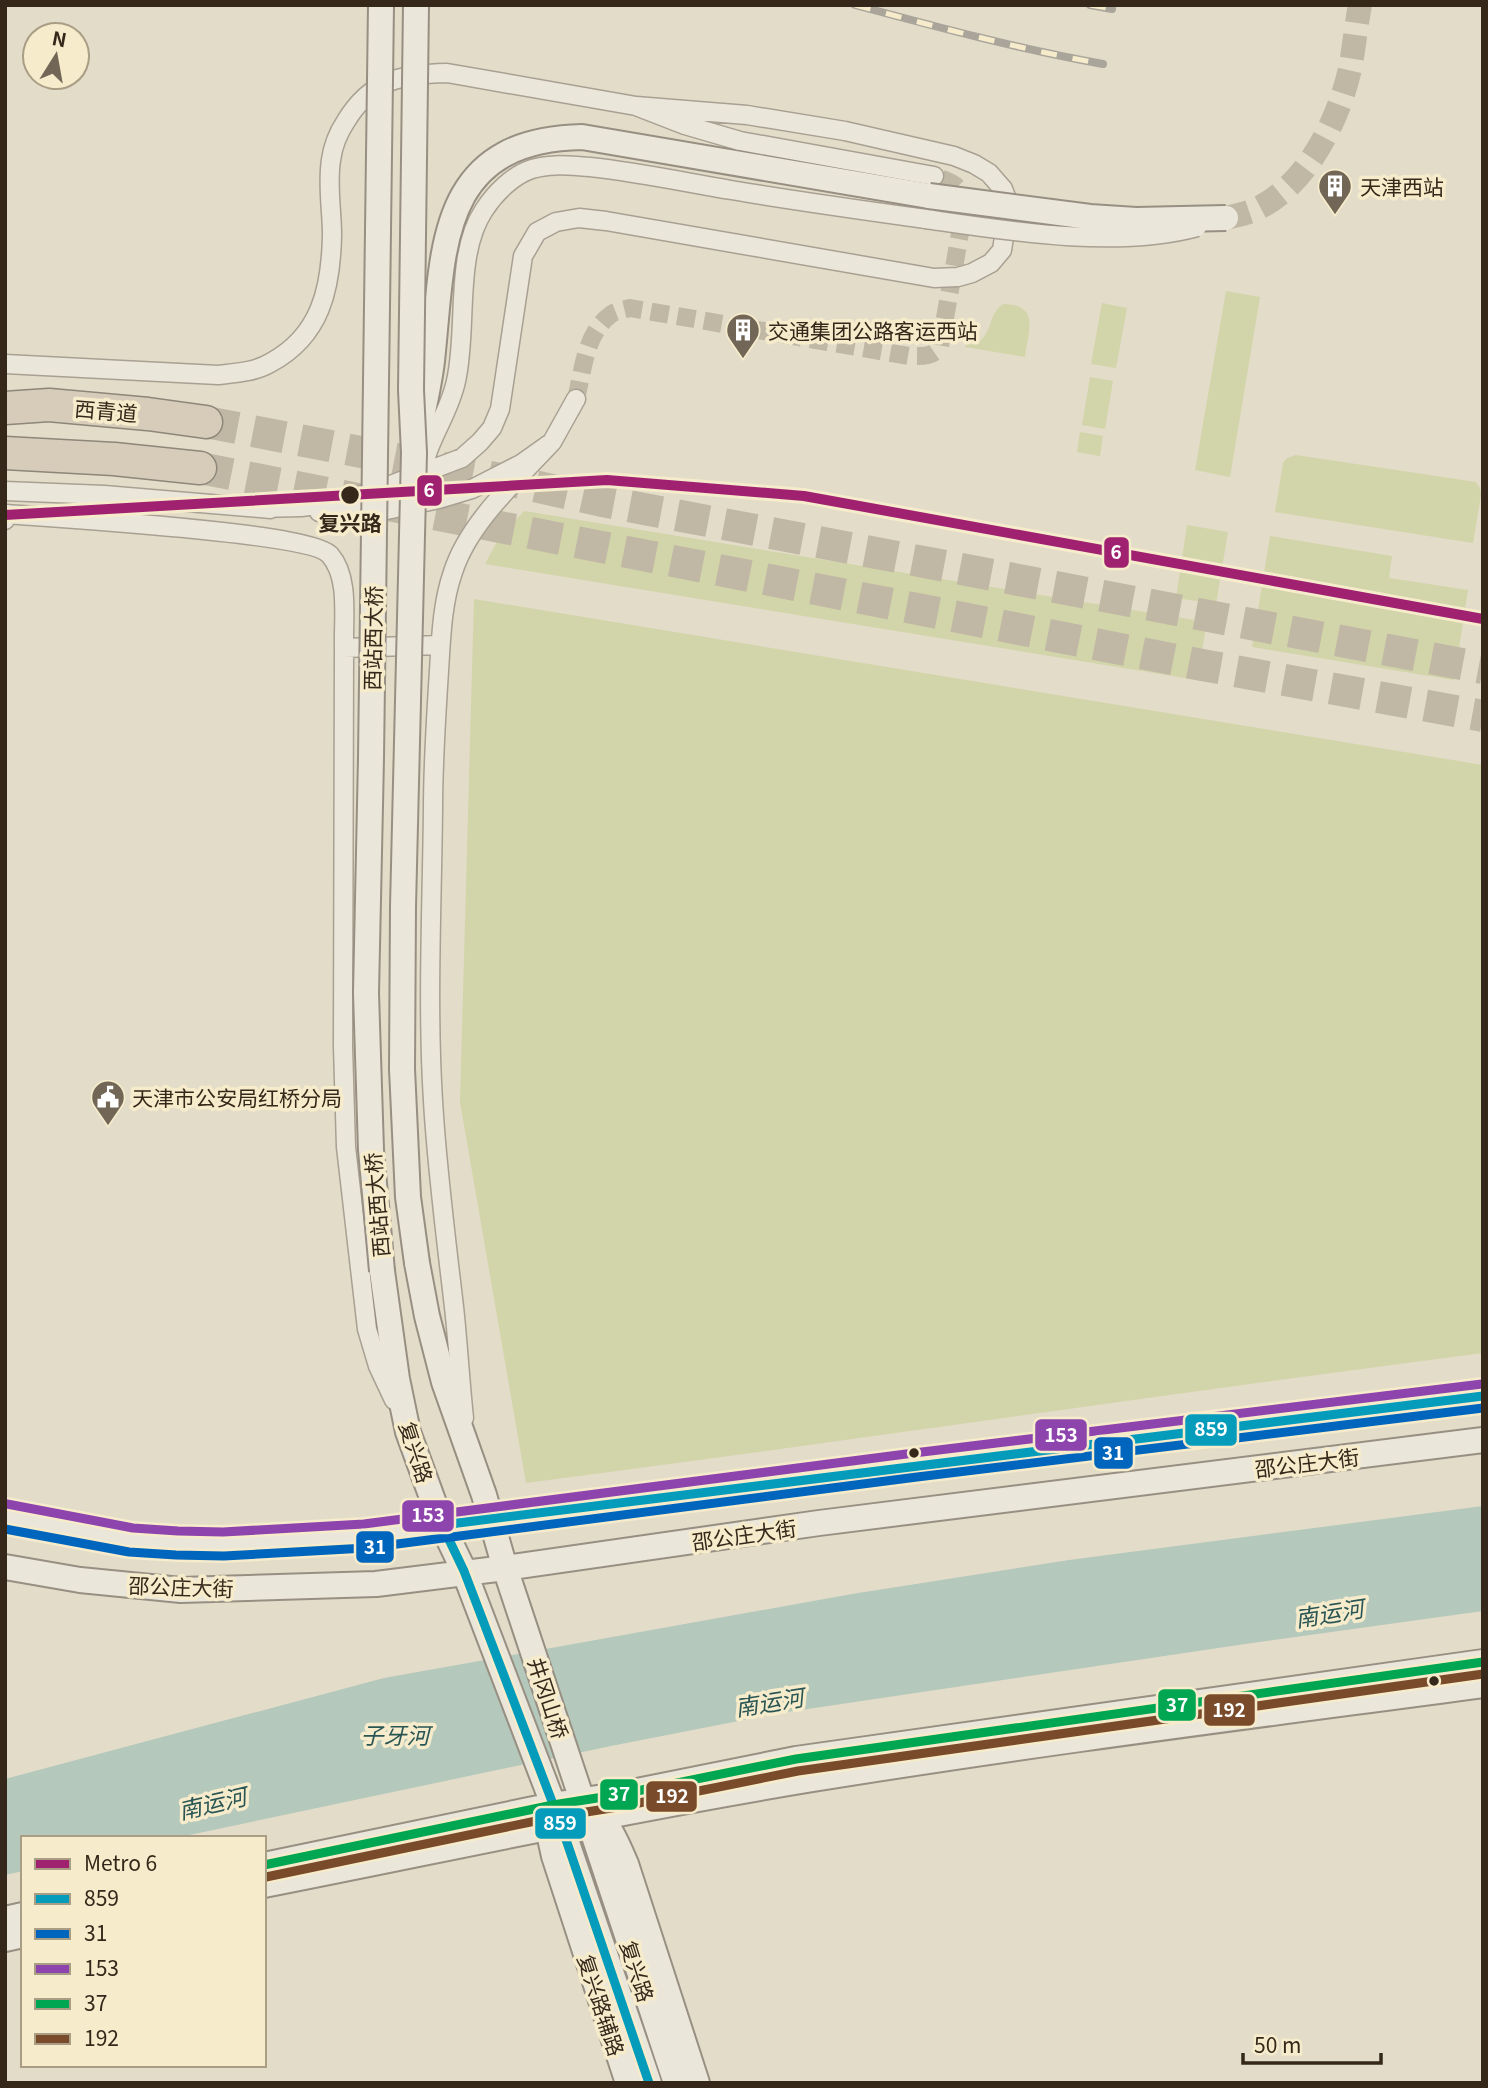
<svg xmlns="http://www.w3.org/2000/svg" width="1488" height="2088" font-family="Georgia,'Noto Sans SC',serif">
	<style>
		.green { fill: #d2d4a9 }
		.water { fill: #b4c8bc }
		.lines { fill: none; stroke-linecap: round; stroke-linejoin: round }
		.street-tunnel { stroke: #c0b8a5; stroke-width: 18; stroke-dasharray: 18 9; stroke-linecap: butt }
		.secondary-tunnel { stroke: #c0b8a5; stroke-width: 24; stroke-dasharray: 24 12; stroke-linecap: butt }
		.highway-tunnel { stroke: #c0b8a5; stroke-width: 32; stroke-dasharray: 32 16; stroke-linecap: butt }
		.street-casing { stroke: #a8a092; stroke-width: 21 }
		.secondary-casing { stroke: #978f82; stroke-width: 28 }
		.highway-casing { stroke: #8d8679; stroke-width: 35 }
		.street { stroke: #ebe6da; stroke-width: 18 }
		.secondary { stroke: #ebe6da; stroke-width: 24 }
		.highway { stroke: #d6ccb9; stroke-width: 32 }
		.rail-casing { stroke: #a9a59b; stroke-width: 8 }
		.rail { stroke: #f6ebcb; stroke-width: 5; stroke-dasharray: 16; stroke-linecap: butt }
		.street-bridge-casing { stroke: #a8a092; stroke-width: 21; stroke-linecap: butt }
		.secondary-bridge-casing { stroke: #978f82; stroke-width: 28; stroke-linecap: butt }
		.street-bridge { stroke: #ebe6da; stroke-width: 18 }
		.secondary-bridge { stroke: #ebe6da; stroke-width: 24 }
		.bus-1-casing { stroke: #f6ebcb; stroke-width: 14 }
		.bus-2-casing { stroke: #f6ebcb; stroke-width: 14 }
		.bus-3-casing { stroke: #f6ebcb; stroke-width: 14 }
		.bus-4-casing { stroke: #f6ebcb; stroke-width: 14 }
		.bus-5-casing { stroke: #f6ebcb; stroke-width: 14 }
		.bus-1 { stroke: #059cbc; stroke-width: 9 }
		.bus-2 { stroke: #0065bd; stroke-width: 9 }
		.bus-3 { stroke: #8e44ad; stroke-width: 9 }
		.bus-4 { stroke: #00a651; stroke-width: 9 }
		.bus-5 { stroke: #7a4b2a; stroke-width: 9 }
		.metro-1-casing { stroke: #f6ebcb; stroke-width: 16 }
		.metro-1 { stroke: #9f216f; stroke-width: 10 }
		.stop-dot { fill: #35281a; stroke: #f6ebcb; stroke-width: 2.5 }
		.labels { text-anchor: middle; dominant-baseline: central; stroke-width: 7; stroke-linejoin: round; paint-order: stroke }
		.poi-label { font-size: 21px; fill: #35281a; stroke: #f6ebcb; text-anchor: start }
		.street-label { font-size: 21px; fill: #35281a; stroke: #f6ebcb }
		.stop-label { font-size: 21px; font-weight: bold; fill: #35281a; stroke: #f6ebcb }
		.water-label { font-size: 23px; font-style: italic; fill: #295654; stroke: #f6ebcb }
		.line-badge { stroke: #f6ebcb; stroke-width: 2.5 }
		.badge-label { font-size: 19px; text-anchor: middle; font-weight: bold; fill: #fff }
	</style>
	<rect width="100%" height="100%" fill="#e3dcc8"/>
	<!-- green -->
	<path class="green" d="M1226 291 1260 297 1230 477 1195 470Z
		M1102 303 1127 308 1116 368 1091 364Z
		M1003 304C1041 305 1028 330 1025 357L965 347 969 340 978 342C993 333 988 314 1003 304Z
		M1090 377 1113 381 1105 429 1082 425Z
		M1080 432 1103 436 1100 456 1077 452Z
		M1296 455 1476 482 1480 488 1481 495 1473 543 1275 512 1283 463 1287 458Z
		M524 511 1207 622 1197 680 485 564 498 540Z
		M1187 525 1228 532 1216 604 1176 598Z
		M1270 536 1392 556 1389 578 1468 590 1454 680 1252 647Z
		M474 599 1483 765V1353C1163 1394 845 1442 526 1483L460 1102Z"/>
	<!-- water -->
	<path class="water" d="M1483 1506V1611L1252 1643 774 1714 611 1746 175 1838H23V1871L5 1875V1779L384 1678 852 1594 1069 1560Z"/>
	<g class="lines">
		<!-- street-tunnel -->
		<path class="street-tunnel" d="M576 399C583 371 585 335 609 316 614 311 623 310 630 308L909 356C921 356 933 358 940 346L964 211C962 185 958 185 934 176"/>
		<!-- secondary-tunnel -->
		<path class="secondary-tunnel" d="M1226 218C1235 216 1244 214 1252 211 1305 189 1338 122 1350 69 1354 48 1356 26 1360 5"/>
		<!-- highway-tunnel -->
		<path class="highway-tunnel" d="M206 422 516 482 602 501 1483 668
			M200 468 1202 665 1483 716"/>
		<!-- street casing -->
		<g class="street-casing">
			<path id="street" d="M5 364 218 375C235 373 255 372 270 363 321 336 331 288 332 235 332 210 327 185 331 160 333 145 338 133 346 121 371 80 401 74 447 73L636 106 685 125 740 141 934 176
				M422 475C426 441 449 415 456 381 468 329 454 255 484 210 495 193 513 175 532 169 551 163 571 166 590 167 637 172 684 182 731 190 796 201 861 210 926 219
				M5 491 104 495 271 509
				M259 508 301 507 331 503 367 494 462 458 480 442 492 428 500 409 523 256 537 232 556 222 579 218 606 221 934 278 958 277 972 273 991 263 1002 250 1009 205 1003 189 989 173 974 164 954 156 845 131 747 115 636 106
				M319 512 372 513 439 499 472 489 521 464 552 442 576 399
				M5 520 7 514C52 518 310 532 330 555 350 578 343 619 344 648L343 1047 346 1147 367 1329 378 1366 394 1400
				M344 648 440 645
				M464 1418C460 1381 458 1343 454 1307 446 1238 437 1170 433 1101 427 1004 432 906 433 809 433 763 436 717 439 671 441 639 442 603 453 572 469 522 517 480 552 442"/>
		</g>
		<!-- secondary casing -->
		<g class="secondary-casing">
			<path id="secondary" d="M418 435C423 411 429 386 432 361 444 250 436 140 582 137L929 196
				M417 1263 427 1316 444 1382 484 1495 505 1568 676 2083
				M382 1271 397 1379 408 1432 442 1525 464 1571 561 1825 649 2083
				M5 1516 131 1540 177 1543 223 1544 365 1536 915 1465 1483 1396
				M5 1567 80 1580 181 1590 376 1584 505 1568 819 1523 1483 1440
				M591 1808C609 1823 617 1843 626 1864L697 2083
				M550 1819 548 1829 554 1856 628 2083
				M264 1865 553 1805 622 1794 796 1759 1483 1662
				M264 1885C447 1849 629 1809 813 1779 1035 1743 1259 1715 1483 1685
				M5 1919 23 1915
				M5 1939 23 1935"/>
		</g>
		<!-- highway casing -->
		<g class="highway-casing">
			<path id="highway" d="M5 408 49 405 148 414 206 422
				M5 453 114 459 200 468"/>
		</g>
		<!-- street -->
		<use href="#street" class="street"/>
		<!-- secondary -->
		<use href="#secondary" class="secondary"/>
		<!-- highway -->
		<use href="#highway" class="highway"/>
		<!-- rail casing -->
		<g class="rail-casing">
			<path id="rail" d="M855 5C937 27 1019 49 1103 64
				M1090 5 1112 9"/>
		</g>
		<!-- rail -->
		<use href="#rail" class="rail"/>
		<!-- street-bridge casing -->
		<g class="street-bridge-casing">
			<path id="street-bridge" d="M926 219C1008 231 1116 249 1197 227"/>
		</g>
		<!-- secondary-bridge casing -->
		<g class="secondary-bridge-casing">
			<path id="secondary-bridge" d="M381 5 371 758 366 993 371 1150 382 1271
				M416 5 411 390 414 453 403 907 402 1069 408 1197 417 1263
				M929 196 1090 217 1136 220 1226 218"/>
		</g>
		<!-- street-bridge -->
		<use href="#street-bridge" class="street-bridge"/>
		<!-- secondary-bridge -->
		<use href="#secondary-bridge" class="secondary-bridge"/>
		<!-- bus-1 casing -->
		<g class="bus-1-casing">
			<path id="bus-1" d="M649 2083 561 1825 464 1571 442 1525 1483 1396"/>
		</g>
		<!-- bus-2 casing -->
		<g class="bus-2-casing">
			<path id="bus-2" d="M5 1529 129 1552 176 1555 224 1556 366 1548 917 1477 1483 1408"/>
		</g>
		<!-- bus-3 casing -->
		<g class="bus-3-casing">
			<path id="bus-3" d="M7 1504 133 1528 178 1531 223 1532 364 1524 914 1453 1482 1384"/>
		</g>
		<!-- bus-4 casing -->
		<g class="bus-4-casing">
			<path id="bus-4" d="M264 1865 553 1805 622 1794 796 1759 1483 1662"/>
		</g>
		<!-- bus-5 casing -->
		<g class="bus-5-casing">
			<path id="bus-5" d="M266 1877 555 1817 624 1806 798 1771 1483 1674"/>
		</g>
		<!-- bus-1 -->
		<use href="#bus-1" class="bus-1"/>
		<!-- bus-2 -->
		<use href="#bus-2" class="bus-2"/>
		<!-- bus-3 -->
		<use href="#bus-3" class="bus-3"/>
		<!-- bus-4 -->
		<use href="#bus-4" class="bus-4"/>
		<!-- bus-5 -->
		<use href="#bus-5" class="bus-5"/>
		<!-- metro-1 casing -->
		<g class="metro-1-casing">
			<path id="metro-1" d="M5 515 607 480 804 496 1483 619"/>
		</g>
		<!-- metro-1 -->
		<use href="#metro-1" class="metro-1"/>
	</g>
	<!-- icons -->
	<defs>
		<g id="building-pin" transform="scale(1.75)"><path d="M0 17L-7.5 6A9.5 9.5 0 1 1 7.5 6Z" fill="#726757" stroke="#f6ebcb"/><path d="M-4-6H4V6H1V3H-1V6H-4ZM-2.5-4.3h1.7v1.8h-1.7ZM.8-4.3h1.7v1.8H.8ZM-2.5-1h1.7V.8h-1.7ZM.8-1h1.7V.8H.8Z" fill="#fff"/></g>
		<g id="civic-pin" transform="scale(1.75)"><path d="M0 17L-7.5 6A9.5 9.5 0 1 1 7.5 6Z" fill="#726757" stroke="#f6ebcb"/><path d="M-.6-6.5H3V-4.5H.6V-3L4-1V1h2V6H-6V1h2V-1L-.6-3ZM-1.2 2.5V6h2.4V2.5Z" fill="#fff"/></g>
	</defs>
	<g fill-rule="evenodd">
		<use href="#building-pin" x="1335" y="186"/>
		<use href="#building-pin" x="743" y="330"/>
		<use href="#civic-pin" x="108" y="1097"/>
	</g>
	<!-- markers -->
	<g class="stop-dot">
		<circle cx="350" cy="495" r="10"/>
		<circle cx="914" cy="1453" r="6"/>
		<circle cx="1434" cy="1681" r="6"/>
	</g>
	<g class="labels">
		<!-- poi labels -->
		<g class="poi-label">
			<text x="1360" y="186">天津西站</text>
			<text x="768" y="330">交通集团公路客运西站</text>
			<text x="132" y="1097">天津市公安局红桥分局</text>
		</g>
		<!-- street labels -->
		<g class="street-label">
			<text transform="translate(106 410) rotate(5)">西青道</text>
			<text transform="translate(372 638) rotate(-89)">西站西大桥</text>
			<text transform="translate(376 1205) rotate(-95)">西站西大桥</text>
			<text transform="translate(417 1452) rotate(72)">复兴路</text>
			<text transform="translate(1307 1462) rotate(-7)">邵公庄大街</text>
			<text transform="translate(744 1534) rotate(-8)">邵公庄大街</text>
			<text transform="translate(181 1586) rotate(2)">邵公庄大街</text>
			<text transform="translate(549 1698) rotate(72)">井冈山桥</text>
			<text transform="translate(638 1971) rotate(72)">复兴路</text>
			<text transform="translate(602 2005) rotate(72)">复兴路辅路</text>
		</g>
		<!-- stop labels -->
		<g class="stop-label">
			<text x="350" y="522">复兴路</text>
		</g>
		<!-- water labels -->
		<g class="water-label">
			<text transform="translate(1329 1612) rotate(-9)">南运河</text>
			<text transform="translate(769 1701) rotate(-9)">南运河</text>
			<text x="395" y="1734">子牙河</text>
			<text transform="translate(212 1802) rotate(-13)">南运河</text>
		</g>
	</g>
	<g class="line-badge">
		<rect x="416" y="474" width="27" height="33" rx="7" fill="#9f216f"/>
		<rect x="1103" y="536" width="27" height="33" rx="7" fill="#9f216f"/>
		<rect x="1184" y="1413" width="54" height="34" rx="7" fill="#059cbc"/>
		<rect x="1034" y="1418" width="54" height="34" rx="7" fill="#8e44ad"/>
		<rect x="1093" y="1436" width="41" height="34" rx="7" fill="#0065bd"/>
		<rect x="401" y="1499" width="54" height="34" rx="7" fill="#8e44ad"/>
		<rect x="355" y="1530" width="40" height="34" rx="7" fill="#0065bd"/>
		<rect x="1157" y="1688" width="40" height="34" rx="7" fill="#00a651"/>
		<rect x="1203" y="1693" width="53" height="34" rx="7" fill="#7a4b2a"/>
		<rect x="599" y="1778" width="40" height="33" rx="7" fill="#00a651"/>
		<rect x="645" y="1780" width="53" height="33" rx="7" fill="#7a4b2a"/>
		<rect x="534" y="1807" width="53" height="33" rx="7" fill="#059cbc"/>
	</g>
	<g class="badge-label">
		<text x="429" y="497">6</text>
		<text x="1116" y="559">6</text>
		<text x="1211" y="1436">859</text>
		<text x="1061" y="1442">153</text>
		<text x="1113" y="1460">31</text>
		<text x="428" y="1522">153</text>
		<text x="375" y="1554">31</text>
		<text x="1177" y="1712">37</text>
		<text x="1229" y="1717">192</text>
		<text x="619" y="1801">37</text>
		<text x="672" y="1803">192</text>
		<text x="560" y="1830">859</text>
	</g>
	<!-- border -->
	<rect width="1488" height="2088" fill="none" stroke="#35281a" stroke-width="14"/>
	<!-- legend -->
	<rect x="21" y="1836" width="245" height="231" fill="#f6ebcb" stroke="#a99d84" stroke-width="2"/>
	<rect x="35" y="1859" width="35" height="10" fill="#9f216f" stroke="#a99d84" stroke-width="2"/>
	<text x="84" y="1871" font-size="21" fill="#35281a">Metro 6</text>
	<rect x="35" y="1894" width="35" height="10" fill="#059cbc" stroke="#a99d84" stroke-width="2"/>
	<text x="84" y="1906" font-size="21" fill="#35281a">859</text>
	<rect x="35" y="1929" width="35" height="10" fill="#0065bd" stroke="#a99d84" stroke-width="2"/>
	<text x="84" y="1941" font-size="21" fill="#35281a">31</text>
	<rect x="35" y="1964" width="35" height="10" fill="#8e44ad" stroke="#a99d84" stroke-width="2"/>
	<text x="84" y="1976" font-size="21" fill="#35281a">153</text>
	<rect x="35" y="1999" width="35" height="10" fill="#00a651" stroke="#a99d84" stroke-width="2"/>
	<text x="84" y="2011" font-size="21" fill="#35281a">37</text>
	<rect x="35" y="2034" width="35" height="10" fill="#7a4b2a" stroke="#a99d84" stroke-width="2"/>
	<text x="84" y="2046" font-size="21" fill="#35281a">192</text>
	<!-- north arrow -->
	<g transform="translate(56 56) rotate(11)"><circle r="33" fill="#f6ebcb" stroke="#a99d84" stroke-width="2"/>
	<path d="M0-5L12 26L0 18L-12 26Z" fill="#726757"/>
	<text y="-10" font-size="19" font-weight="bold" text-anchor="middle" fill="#35281a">N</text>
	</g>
	<!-- scale -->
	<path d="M1243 2053v10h138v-10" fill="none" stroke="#35281a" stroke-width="3.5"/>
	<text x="1254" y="2053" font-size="21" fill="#35281a" stroke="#f6ebcb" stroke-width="5" paint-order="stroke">50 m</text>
</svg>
